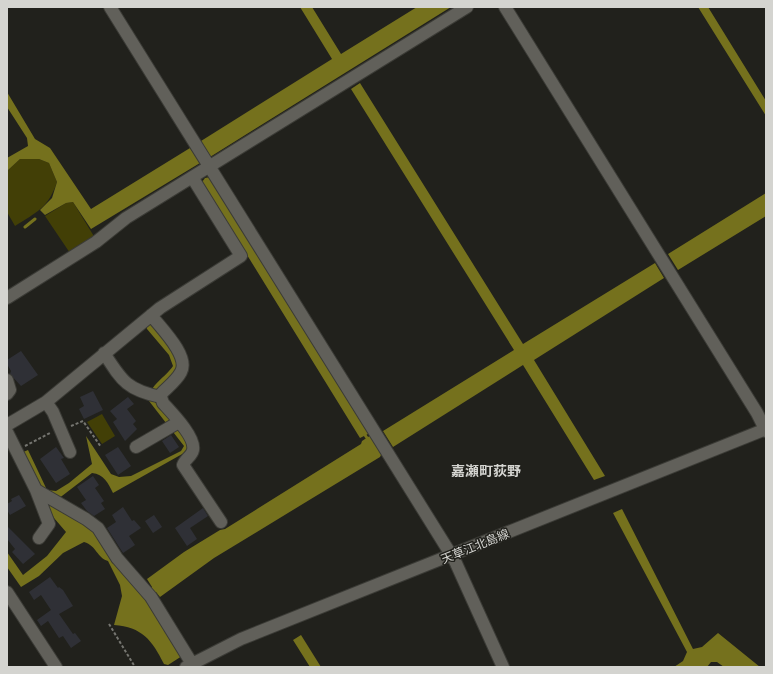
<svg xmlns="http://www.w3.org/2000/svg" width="773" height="674" font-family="'Open Sans','Noto Sans JP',sans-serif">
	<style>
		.green { fill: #423f06 }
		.water { fill: #75711d }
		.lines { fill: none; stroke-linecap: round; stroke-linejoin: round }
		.stream { stroke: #75711d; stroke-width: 3 }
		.building { fill: #2f3036 }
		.minor-casing { stroke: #3b3b36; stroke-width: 14 }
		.path { stroke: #757570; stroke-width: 2; stroke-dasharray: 3 2; stroke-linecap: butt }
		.minor { stroke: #61605a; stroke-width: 12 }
		.labels { text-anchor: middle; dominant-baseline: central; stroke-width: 3; stroke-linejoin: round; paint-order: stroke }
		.street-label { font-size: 12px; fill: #d4d4d0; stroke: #21211c }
		.quarter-label { font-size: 14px; font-weight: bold; fill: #d4d4d0; stroke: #21211c }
	</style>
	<rect width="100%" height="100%" fill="#21211c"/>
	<!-- green -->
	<path class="green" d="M20 159H39L49 163 57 182C48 208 37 212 15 226L7 212V171Z
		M73 202 95 238 70 253 45 216 66 203Z
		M102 414 115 436 102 444 87 422Z"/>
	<!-- water -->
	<path class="water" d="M300 7H312L341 54 417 7H451L210 157 201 141 332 59Z
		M698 7H708L766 101V116Z
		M360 83 523 344 655 263 664 278 534 360 605 476 594 480 523 365 393 447 383 431 514 350 351 89Z
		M7 92 35 139 50 148 91 209 190 148 200 163 91 229 73 202 66 203 45 215 40 210 52 198 57 182 49 163 39 159H20L7 171V158L28 146 27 138 7 107Z
		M210 177 370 433 360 438 202 182 205 178Z
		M766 193V216L678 270 668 254Z
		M149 323C156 328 161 336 166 342 188 371 173 376 154 401L183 434 189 447 184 453 113 493C108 483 104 474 92 473L58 499 34 480 21 453 28 450 47 490 56 491 69 483 92 464 86 436 111 474 119 477 131 476 181 451 184 446 149 401C146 388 166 377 173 366L169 355 147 329 146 325Z
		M371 435 382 453 380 457 214 558 160 597 156 592 153 593 150 589 152 587 147 579 184 552 220 530 225 529 361 444 362 441Z
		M47 501 96 532 109 553 112 563C133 573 168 635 182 656L168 665 164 664C152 640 142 627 114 625L122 596 120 585 108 561C97 558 97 546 84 542L63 553 39 576 21 587 7 567V552L23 575 47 556 66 532 54 518 46 503Z
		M622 509 693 649 702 647 718 633 760 667H724L717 662H711L707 667H674L683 661 687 652 613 513Z
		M301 635 321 667H310L293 640Z"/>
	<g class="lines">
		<!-- stream -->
		<path class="stream" d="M25 227 35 219
			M365 435 367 438"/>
	</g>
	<!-- building -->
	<path class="building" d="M21 351 38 375 21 386 10 374 11 371 7 364V360Z
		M93 391 103 410 84 419 79 409 84 406 80 397Z
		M128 397 134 404 127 409 136 421 133 424 137 429 125 441 113 422 117 419 110 411Z
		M171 435 179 447 170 453 162 441Z
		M56 447 64 458 61 459 70 474 56 483 40 459Z
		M118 447 131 466 118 475 105 455Z
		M93 476 99 485 95 488 104 501 101 503 105 509 94 516 87 511 81 503 86 500 77 487Z
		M19 495 26 506 10 515 7 510V504L12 501 11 499Z
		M123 507 132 521 134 520 141 528 129 536 135 545 123 553 107 528 116 522 112 515Z
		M203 508 208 516 190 528 197 539 187 546 175 528Z
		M154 515 162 527 153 533 145 521Z
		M7 526 35 554 23 564 12 552 15 549 7 539Z
		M50 577 58 588 59 587 63 590 73 606 59 614 73 634 75 633 81 641 71 648 63 636 59 638 48 621 41 626 37 620 51 610 41 595 34 600 29 592Z"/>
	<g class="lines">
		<!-- minor casing -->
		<g class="minor-casing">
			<path id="minor" d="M110 7 455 561 503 667
				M505 7 757 413 766 431
				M7 298 96 242 126 218 467 7
				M151 315C160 327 190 356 181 372 177 380 168 387 162 393L161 397 163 403C171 412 196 437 193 450 192 456 185 459 183 465L221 522
				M104 353C122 381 127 390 161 397
				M7 380 10 390 7 394
				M46 402 53 412 70 452
				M7 425 46 402 160 308 241 256 192 177
				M7 432 36 490 86 519 98 528 117 558 151 597 194 667
				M136 447 179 422
				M36 490 49 524 39 538
				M7 592 56 667
				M186 667 241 639 766 429"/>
		</g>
		<!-- path -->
		<path class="path" d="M71 426 83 421 101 447
			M25 446 50 433
			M109 624 135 667"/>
		<!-- minor -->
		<use href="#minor" class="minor"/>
	</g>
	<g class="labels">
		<!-- street labels -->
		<g class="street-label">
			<text transform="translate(475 546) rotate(-22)">天草江北島線</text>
		</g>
		<!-- quarter labels -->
		<g class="quarter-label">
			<text x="486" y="470">嘉瀬町荻野</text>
		</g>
	</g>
	<!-- border -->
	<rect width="773" height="674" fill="none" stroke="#d4d4d0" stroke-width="16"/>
</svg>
